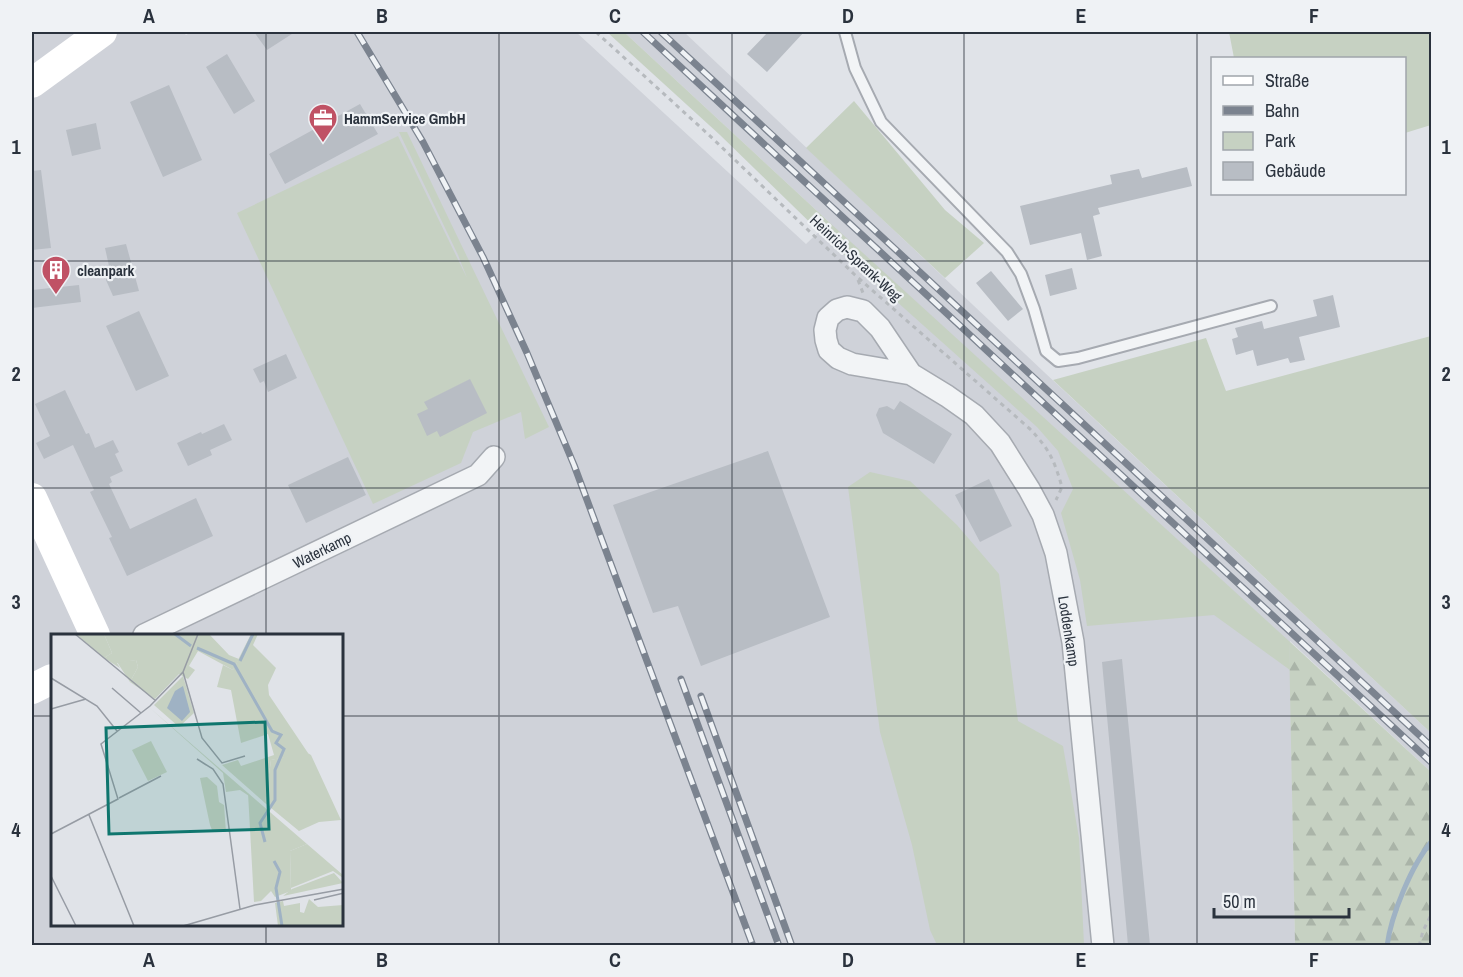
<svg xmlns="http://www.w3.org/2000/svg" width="1463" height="977" font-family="'Archivo Narrow',sans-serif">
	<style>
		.built { fill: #cfd2d9; fill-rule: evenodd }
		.green { fill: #c6d1c2 }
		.forest { fill: url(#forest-firs) }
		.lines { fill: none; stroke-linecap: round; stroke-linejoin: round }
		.stream { stroke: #9fb2c4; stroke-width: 5 }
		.building { fill: #b8bdc4 }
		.lane-casing { stroke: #a6aab1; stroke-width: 14 }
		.street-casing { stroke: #a6aab1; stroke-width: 24 }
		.path { stroke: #b6babe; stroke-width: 3; stroke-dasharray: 4.5 4.5; stroke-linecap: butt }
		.lane { stroke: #f2f4f6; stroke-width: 10 }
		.street { stroke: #f2f4f6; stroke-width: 21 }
		.secondary { stroke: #fff; stroke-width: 30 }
		.rail-casing { stroke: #7b838f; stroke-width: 7 }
		.rail { stroke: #eff2f5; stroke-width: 4.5; stroke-dasharray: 14; stroke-linecap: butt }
		.grid { fill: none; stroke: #2a323d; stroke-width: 1.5; stroke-opacity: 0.55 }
		.labels { text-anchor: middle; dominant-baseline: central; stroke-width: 4.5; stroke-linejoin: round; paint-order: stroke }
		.poi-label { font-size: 15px; font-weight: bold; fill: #2a323d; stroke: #eff2f5; text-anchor: start }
		.street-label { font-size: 15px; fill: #2a323d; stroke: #eff2f5 }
		.inset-river { fill: none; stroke: #9fb2c4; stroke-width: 3 }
		.inset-road { fill: none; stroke: #979ca4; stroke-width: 1.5 }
		.view { fill: #0f766e; fill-opacity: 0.15; stroke: #0f766e; stroke-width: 3 }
		.inset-edge { fill: none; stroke: #2a323d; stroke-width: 3 }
		.neatline { fill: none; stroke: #2a323d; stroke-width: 2 }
		.grid-label { font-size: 20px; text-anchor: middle; font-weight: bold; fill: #2a323d }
	</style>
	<defs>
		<pattern id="forest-firs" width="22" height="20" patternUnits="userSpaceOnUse" patternTransform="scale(1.5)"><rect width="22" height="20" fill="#c6d1c2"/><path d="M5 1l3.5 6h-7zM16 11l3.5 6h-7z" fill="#aab4a8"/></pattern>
	</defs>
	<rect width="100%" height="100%" fill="#e0e3e8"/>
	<!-- built -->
	<path class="built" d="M32 32H183L186 35 192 32H576L806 244 829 222 624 32H684L1044 372 1431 733V772L1290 641 1295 945H32ZM52 635H342V924H52Z"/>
	<!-- green -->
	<path class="green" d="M607 32H624L829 222 1289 641 1290 670 1214 615 1087 626 1080 580 1061 513 1073 489 1058 451 1037 427 829 241 720 135Z
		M1229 32H1431V125L1405 133 1404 58H1234Z
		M854 101 945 210 984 243 945 278 806 148Z
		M399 132H407L549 427 525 439 521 412 473 432 461 463 373 504 237 213 398 136 467 278 458 255Z
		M1431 336H1432L1431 733 1053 380 1206 338 1226 391Z
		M870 472 910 481 957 525 999 574 1018 721 1063 746 1079 838 1084 945H937L930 930 912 845 880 732 848 487Z"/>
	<!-- forest -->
	<path class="forest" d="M1289 641 1431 772V945H1295Z"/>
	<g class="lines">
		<!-- stream -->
		<path class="stream" d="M1387 946C1391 915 1412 864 1432 841"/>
	</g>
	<!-- building -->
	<path class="building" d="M254 32H295L267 50Z
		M768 32H804L767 72 747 54Z
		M227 54 255 101 234 114 206 67Z
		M169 85 202 160 163 177 130 102Z
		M360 104 378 134 285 184 269 154Z
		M96 123 101 149 72 156 66 130Z
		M1187 167 1192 186 1098 208 1100 214 1093 216 1102 256 1087 260 1081 233 1030 245 1020 206 1112 184 1110 175 1139 169 1142 178Z
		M41 170 51 248 32 250V171Z
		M126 244 139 291 113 296 106 280 108 276 106 267 109 266 105 248Z
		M1072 268 1077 289 1050 296 1045 275Z
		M991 271 1023 309 1008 321 976 283Z
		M79 285 81 302 32 308V290Z
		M1333 295 1340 327 1299 337 1305 360 1290 363 1288 358 1257 366 1253 350 1236 355 1232 339 1238 337 1235 328 1262 321 1264 329 1317 316 1313 300Z
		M139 311 169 376 136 391 106 326Z
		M286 354 297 378 268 392 264 381 260 383 253 369Z
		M470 379 487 413 440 437 437 431 427 436 417 414 428 409 424 402Z
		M65 390 86 434 89 433 95 448 113 440 119 452 115 454 123 471 110 477 112 482 109 484 130 529 196 498 213 536 127 576 109 538 112 537 90 492 94 490 73 445 44 459 36 443 50 436 35 404Z
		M900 401 952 434 934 464 883 433 876 415 879 408 887 406 894 410Z
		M224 424 232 440 210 450 212 455 188 466 177 443 201 432 202 434Z
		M768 451 830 617 701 666 678 606 653 613 613 505Z
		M348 457 366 495 306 523 288 485Z
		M989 479 1012 526 980 542 955 495Z
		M1122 659 1150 945H1128L1102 662Z"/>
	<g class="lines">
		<!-- lane casing -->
		<g class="lane-casing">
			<path id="lane" d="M845 32 855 68 881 122 1007 252 1021 274 1034 309 1046 351 1058 361 1078 358 1271 306"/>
		</g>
		<!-- street casing -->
		<g class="street-casing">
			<path id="street" d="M911 374 852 364 838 358 829 350 826 340 825 330 828 318 837 310 847 307 863 311 880 328 911 374 947 396 974 415 1000 443 1029 489 1043 515 1056 553 1073 642 1103 946
				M144 635 478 475 494 457"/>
		</g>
		<!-- path -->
		<path class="path" d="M596 32 709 135 855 275 1030 429C1050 450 1054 460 1062 487L1056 500
			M858 280 863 293
			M1419 946 1423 931 1432 913"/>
		<!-- lane -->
		<use href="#lane" class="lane"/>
		<!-- street -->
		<use href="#street" class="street"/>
		<!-- secondary -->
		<path class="secondary" d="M32 83 102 32
			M32 498 95 635
			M32 689 52 679"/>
		<!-- rail casing -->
		<g class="rail-casing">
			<path id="rail" d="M357 32 423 142 483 257 527 353 574 465 753 946
				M643 32 1432 763
				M661 32 1432 747
				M681 679 779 946
				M701 696 792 946"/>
		</g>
		<!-- rail -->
		<use href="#rail" class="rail"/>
	</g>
	<!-- grid -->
	<path class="grid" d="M266 32V635M499 32V946M732 32V946M964 32V946M1197 32V946M32 261H1432M32 488H1432M32 716H52M342 716H1432M266 924V946"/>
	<!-- icons -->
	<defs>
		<g id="office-pin" transform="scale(1.5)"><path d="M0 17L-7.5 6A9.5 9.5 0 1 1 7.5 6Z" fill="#c05265" stroke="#eff2f5"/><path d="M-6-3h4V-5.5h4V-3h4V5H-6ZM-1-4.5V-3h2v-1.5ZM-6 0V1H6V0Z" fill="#fff"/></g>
		<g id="building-pin" transform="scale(1.5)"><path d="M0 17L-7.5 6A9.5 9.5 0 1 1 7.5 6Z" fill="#c05265" stroke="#eff2f5"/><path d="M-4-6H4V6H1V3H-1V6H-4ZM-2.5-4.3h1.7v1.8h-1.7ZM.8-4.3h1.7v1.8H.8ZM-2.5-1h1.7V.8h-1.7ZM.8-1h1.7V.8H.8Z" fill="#fff"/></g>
	</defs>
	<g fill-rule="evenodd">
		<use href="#office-pin" x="323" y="118"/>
		<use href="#building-pin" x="56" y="270"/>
	</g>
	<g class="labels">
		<!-- poi labels -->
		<g class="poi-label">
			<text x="344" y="118">HammService GmbH</text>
			<text x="77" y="270">cleanpark</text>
		</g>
		<!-- street labels -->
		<g class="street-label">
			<text transform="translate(856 258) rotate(43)">Heinrich-Sprank-Weg</text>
			<text transform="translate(322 550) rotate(-26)">Waterkamp</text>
			<text transform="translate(1069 631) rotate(81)">Loddenkamp</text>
		</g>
	</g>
	<!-- overview -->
	<g transform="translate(51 634)">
		<rect width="292" height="292" fill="#e0e3e8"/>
		<path d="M25 0H53L61 19 53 24ZM200 0H207L202 11 225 34 217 51 218 61 257 119 220 126 214 169 171 131 187 126 190 132 223 121 217 100 190 109 180 56 166 53 172 31 182 36ZM85 26 87 33 79 48 66 28ZM132 42 143 79 128 93 103 71ZM99 74 197 159 198 162 189 156 175 158 172 139ZM100 107 116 138 97 147 81 116ZM156 143 166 152 168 168 173 171 175 198 161 196 159 191 149 144ZM256 210 292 241V244L282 237 240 254 239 217ZM283 239 292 249 232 262 241 255ZM258 265 267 273 292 271V292H227L224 269 232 267 233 272 249 269V278L253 279Z" fill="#c6d1c2"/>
		<path d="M53 0H158L178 21 188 25 182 36 147 17 138 32 144 36 137 45 128 40 104 65 79 48 87 33 85 26 66 29 69 34 53 24 61 19ZM255 118 260 121 290 186 268 188 248 197 214 169 220 126ZM197 159 256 210 239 217 240 257 224 263 220 257 210 267 203 268Z" fill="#c6d1c2"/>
		<path d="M132 52 139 78 131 87 116 74 124 57Z" fill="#9fb2c4"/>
		<path class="inset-river" d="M124 0 140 12M146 14 183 30 221 97 230 101 225 109 233 115 224 136V166L209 189 214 208M189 27 202 0M223 227 229 238 225 254 231 292"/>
		<path class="inset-road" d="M24 0 105 67M132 38 151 104 171 129 194 122M0 44 46 72 66 97M61 54 90 79M0 75 35 65M155 131 146 125 162 135 172 150 189 275M68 164 110 142M38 181 83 292M0 200 67 165 50 110 99 72 132 38 147 0M0 242 25 292M263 266 293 259M132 292 204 271 293 255"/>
		<path class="view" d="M214 88 218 195 58 200 55 94Z"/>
		<rect width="292" height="292" class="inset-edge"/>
	</g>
	<!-- border -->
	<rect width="1463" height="977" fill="none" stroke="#eff2f5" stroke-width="66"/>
	<!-- legend -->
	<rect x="1211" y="57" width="195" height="138" fill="#eff2f5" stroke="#a0a5ab" stroke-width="1.5"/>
	<rect x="1223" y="76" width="30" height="9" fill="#ffffff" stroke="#a0a5ab" stroke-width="1.5"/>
	<text x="1265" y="87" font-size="18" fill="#2a323d">Straße</text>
	<rect x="1223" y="106" width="30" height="9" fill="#7b838f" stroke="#a0a5ab" stroke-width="1.5"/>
	<text x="1265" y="117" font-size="18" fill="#2a323d">Bahn</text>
	<rect x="1223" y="132" width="30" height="18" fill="#c6d1c2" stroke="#a0a5ab" stroke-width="1.5"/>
	<text x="1265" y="147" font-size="18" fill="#2a323d">Park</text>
	<rect x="1223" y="162" width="30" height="18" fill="#b8bdc4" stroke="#a0a5ab" stroke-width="1.5"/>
	<text x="1265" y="177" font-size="18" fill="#2a323d">Gebäude</text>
	<!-- scale -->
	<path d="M1214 908v9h135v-9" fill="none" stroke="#2a323d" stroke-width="3"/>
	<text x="1223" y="908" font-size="18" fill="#2a323d" stroke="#eff2f5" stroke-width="4.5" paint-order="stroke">50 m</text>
	<rect x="33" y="33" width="1397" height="911" class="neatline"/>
	<g class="grid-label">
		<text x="149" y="23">A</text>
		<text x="382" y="23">B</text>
		<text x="615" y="23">C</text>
		<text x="848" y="23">D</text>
		<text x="1081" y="23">E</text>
		<text x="1314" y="23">F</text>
		<text x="16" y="154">1</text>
		<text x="1446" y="154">1</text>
		<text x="16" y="381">2</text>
		<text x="1446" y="381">2</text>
		<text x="16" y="609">3</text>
		<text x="1446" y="609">3</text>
		<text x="16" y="837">4</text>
		<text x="1446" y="837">4</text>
		<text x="149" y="967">A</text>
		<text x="382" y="967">B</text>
		<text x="615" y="967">C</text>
		<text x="848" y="967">D</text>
		<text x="1081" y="967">E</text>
		<text x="1314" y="967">F</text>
	</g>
</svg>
